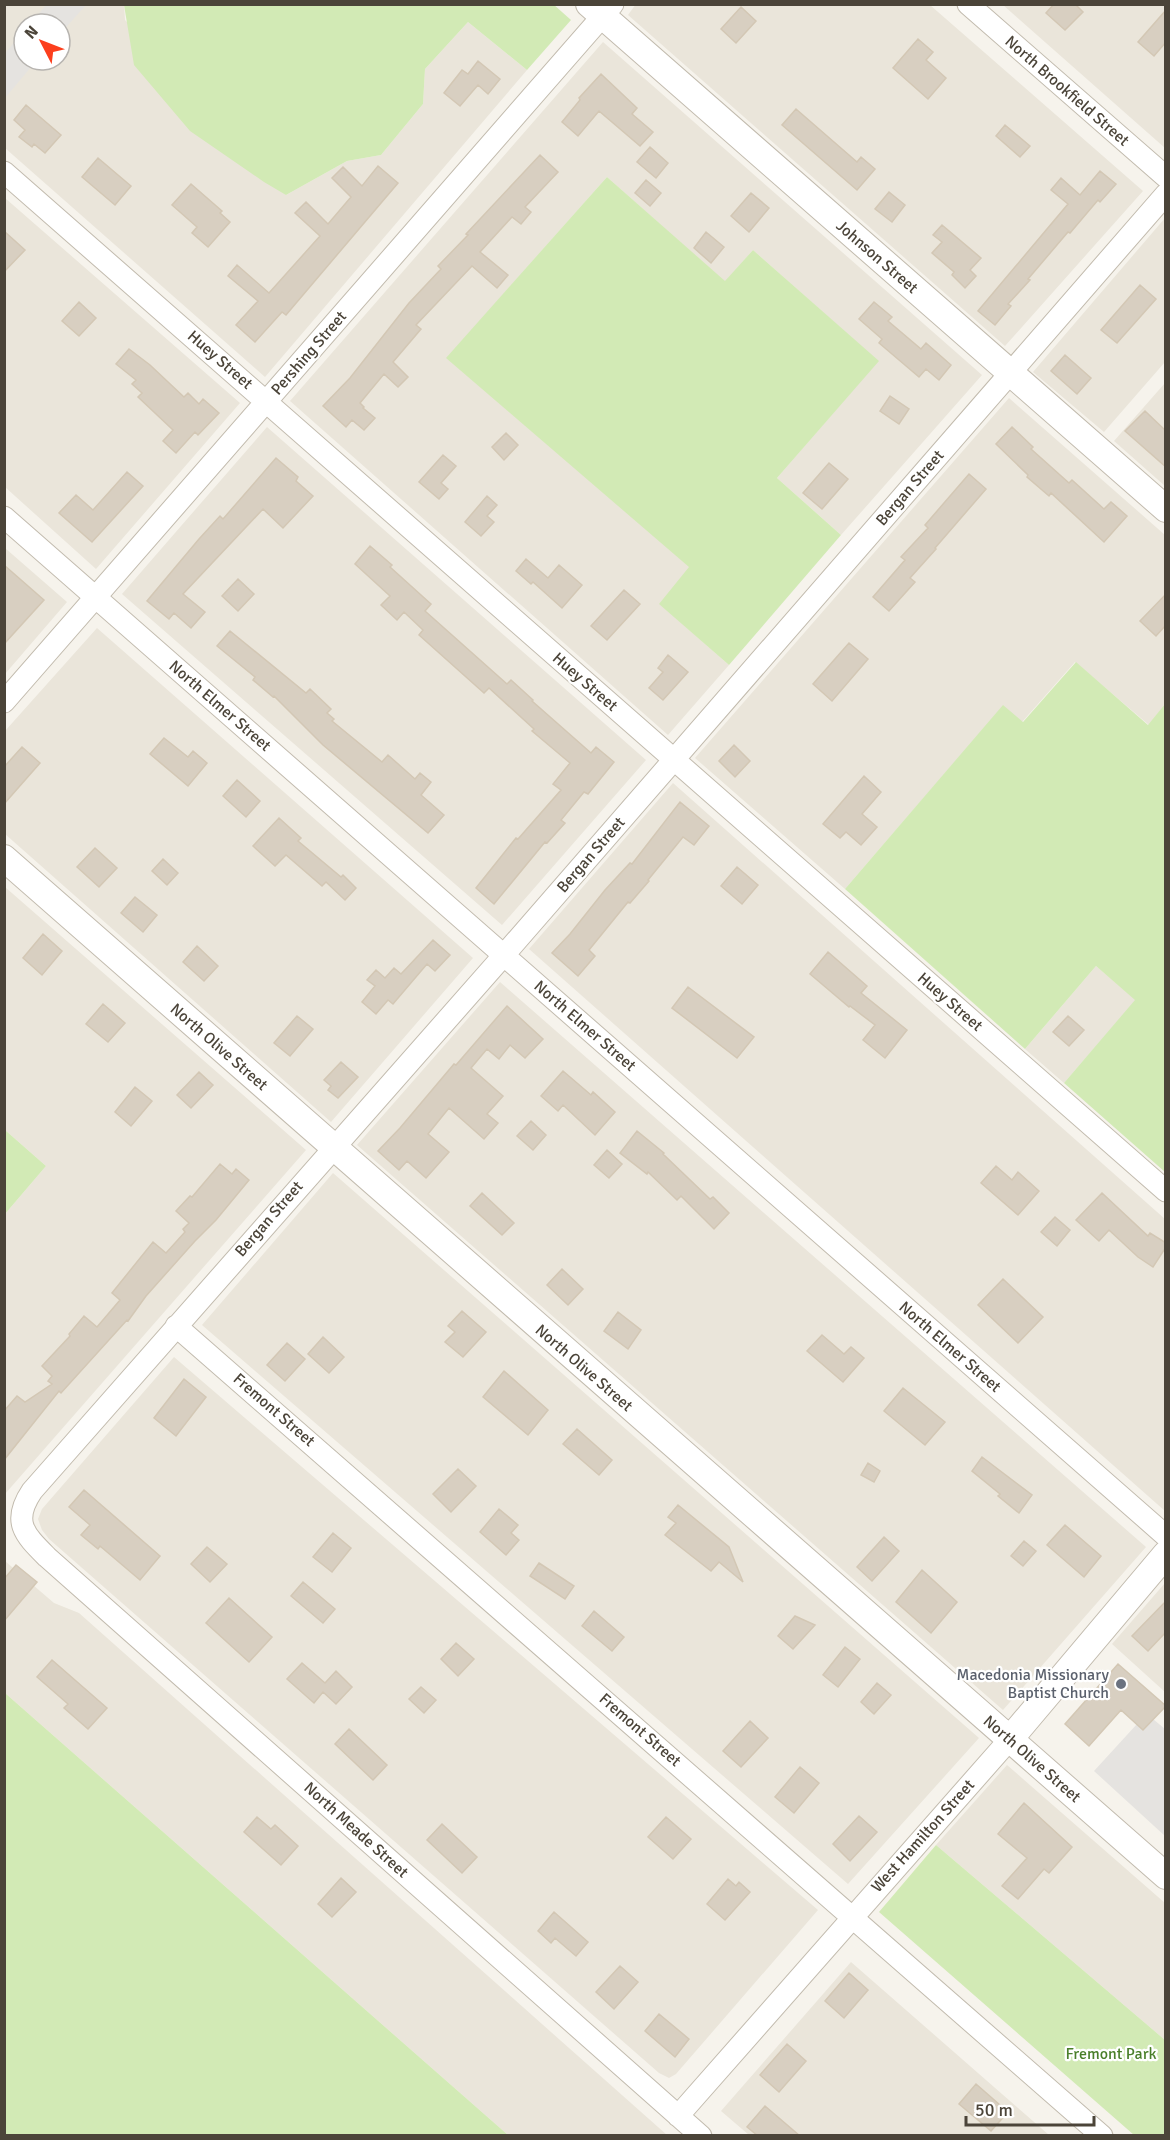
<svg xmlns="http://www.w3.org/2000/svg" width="1170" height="2140" font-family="Signika,sans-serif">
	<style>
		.residential { fill: #eae5da; fill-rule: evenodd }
		.green { fill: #d2eab5 }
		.parking { fill: #e5e3e0 }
		.building { fill: #d8cfc1; stroke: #d3c7b4; stroke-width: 1.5 }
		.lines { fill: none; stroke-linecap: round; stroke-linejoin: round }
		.minor-casing { stroke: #c2bbae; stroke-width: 23 }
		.tertiary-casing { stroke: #c2bbae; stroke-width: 28 }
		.minor { stroke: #fff; stroke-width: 21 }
		.tertiary { stroke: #fff; stroke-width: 26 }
		.worship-dot { fill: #6b7280; stroke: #fff; stroke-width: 2 }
		.labels { text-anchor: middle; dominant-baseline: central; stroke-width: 4.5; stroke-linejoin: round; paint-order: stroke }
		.street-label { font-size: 16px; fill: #4b4439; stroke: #fff }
		.worship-label { font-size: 16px; fill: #5b616d; stroke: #fff; text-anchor: end }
		.park-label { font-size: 16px; fill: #4a7f2a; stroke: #fff }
	</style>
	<rect width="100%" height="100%" fill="#f6f3ec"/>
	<!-- residential -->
	<path class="residential" d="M636 4 930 5 1143 191 1005 346 628 15Z
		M5 5H124L125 20 286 195 347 161 381 155 423 104 425 69 468 22 527 70 265 377 5 148ZM24 24H60V60H24Z
		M1003 5H1165V148Z
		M603 42 982 375 841 535 777 478 878 361 753 250 725 282 607 177 447 358 690 567 660 604 729 665 668 735 290 401Z
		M5 198 240 403 96 569 5 487Z
		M1165 218V362L1104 432 1033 372Z
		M1165 383V486L1114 441Z
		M1009 398 1165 535V704L1149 725 1075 662 1022 722 1003 706 845 889 695 758Z
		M267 427 646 760 502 925 122 594Z
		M5 548 67 602 5 674Z
		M97 628 473 958 331 1122 5 834V731Z
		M673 783 1165 1219V1511L529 949Z
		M5 887 306 1150 5 1494V1214L46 1166 5 1130Z
		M1096 966 1136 1000 1064 1083 1025 1049Z
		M500 982 1146 1547 1003 1710 357 1145Z
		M333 1173 979 1738 848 1884 202 1325Z
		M174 1357 818 1910 676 2074 669 2078 659 2073 49 1539 42 1530 38 1519 42 1509Z
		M5 1561 54 1603 79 1613 667 2135H508L5 1693Z
		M1165 1583V1692L1112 1644Z
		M1007 1765 1165 1903V2040L936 1845Z
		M851 1962 1049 2135H749L721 2111Z"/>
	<!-- green -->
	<path class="green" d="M553 4 571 20 527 70 468 22 425 69 423 104 381 155 347 161 286 195 264 182 190 131 134 65 124 5Z
		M607 177 725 281 753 250 879 361 777 478 841 535 729 665 659 604 689 567 446 358Z
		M1076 662 1148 725 1165 704V1172L1064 1083 1135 1000 1096 966 1025 1049 845 889 1003 705 1023 722Z
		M5 1130 46 1166 5 1214Z
		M4 1693H5L508 2135H5Z
		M936 1845 1165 2040V2135H1134L879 1912Z"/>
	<!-- parking -->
	<path class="parking" d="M47 4H86V5L60 34V24H30Z
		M24 31V60H37L5 98V53Z
		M1153 1719 1165 1729V1836L1094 1771 1137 1724 1144 1729Z"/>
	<!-- building -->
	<path class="building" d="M1054 4H1075L1083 12 1065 30 1046 13Z
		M741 7 756 21 736 43 721 29Z
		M1166 10V42L1154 56 1138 42Z
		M918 39 933 52 926 60 946 78 928 99 893 68Z
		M478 61 500 79 488 94 478 85 460 106 444 93 462 70 468 74Z
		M601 74 637 108 632 114 653 132 640 146 599 111 578 136 562 122 580 100 579 98Z
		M26 105 61 135 45 153 34 144 32 147 19 137 25 130 14 120Z
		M796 109 857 162 861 157 875 169 857 190 782 125Z
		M1005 125 1030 146 1020 157 996 136Z
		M650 147 668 163 656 178 637 162Z
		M540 155 558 172 525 207 531 212 521 224 512 217 480 252 508 275 497 288 472 266 416 325 421 329 393 362 408 377 398 387 384 374 360 403 364 407 363 408 375 418 364 430 352 420 346 427 323 406 350 378 409 303 441 269 438 266 468 235 466 234Z
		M98 158 131 186 115 205 82 177Z
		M378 166 398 183 286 315 282 312 255 342 236 325 258 301 228 276 237 265 269 293 320 236 295 213 306 202 328 224 351 197 332 178 343 167 362 186Z
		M1100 171 1116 184 1100 202 1098 200 1070 233 1068 232 1028 279 1030 280 1008 304 1011 306 995 325 978 311 1068 204 1051 190 1061 178 1080 195Z
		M646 180 661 193 650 206 635 193Z
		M191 184 222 211 220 213 230 222 208 247 192 233 197 227 172 205Z
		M889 192 905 205 892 222 875 209Z
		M751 193 769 208 749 232 731 216Z
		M942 225 981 258 970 270 976 276 965 288 952 275 954 272 932 253 942 242 933 235Z
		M4 231 25 250 4 272Z
		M706 232 724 247 711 263 694 248Z
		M1140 285 1156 299 1117 343 1101 330Z
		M79 302 96 318 79 336 62 321Z
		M874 302 892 317 888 321 921 349 926 343 951 365 939 380 926 369 919 377 879 343 882 339 859 319Z
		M129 349 150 365 184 397 188 393 199 404 203 399 219 413 198 435 195 432 176 453 163 441 173 430 138 397 142 393 132 384 136 380 116 364Z
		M1065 355 1091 378 1077 394 1051 371Z
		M890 396 909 409 899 424 880 411Z
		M1145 411 1166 431V467L1125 431Z
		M1012 427 1033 447 1031 449 1069 483 1072 480 1104 509 1111 502 1127 516 1104 542 1051 493 1049 496 1027 477 1028 475 996 444Z
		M506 433 518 445 504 460 492 447Z
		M443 455 456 466 441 483 448 489 439 499 419 482Z
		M276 458 298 477 296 481 313 496 283 528 263 509 183 594 205 612 191 628 174 613 169 619 147 601 199 539 220 516 223 519Z
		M829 463 848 479 822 509 803 493Z
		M127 472 143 486 92 542 59 513 76 495 93 510Z
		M969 474 986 489 935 548 936 549 910 578 915 582 889 611 873 597 905 560 901 557 928 528 925 525Z
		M487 496 497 505 487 516 494 522 481 536 465 522Z
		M370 546 392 565 390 567 431 604 425 611 507 684 511 680 533 700 532 701 591 753 596 747 614 762 588 794 584 792 561 820 565 823 547 843 545 842 494 904 476 888 516 838 518 839 561 790 553 784 570 763 532 731 534 729 489 688 484 693 419 635 423 630 404 612 397 620 381 605 390 596 355 564Z
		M526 559 548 578 559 565 582 585 562 608 533 582 531 584 516 571Z
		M4 565 44 600 4 644Z
		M238 579 254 594 238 611 222 596Z
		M624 590 640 604 607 640 591 626Z
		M1166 594V625L1156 636 1140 621Z
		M230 631 306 693 310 689 331 709 327 713 334 719 332 721 382 762 388 755 415 779 420 773 431 782 421 795 444 815 428 833 323 745 274 696 273 697 253 680 255 677 217 646Z
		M849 643 868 659 832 701 813 684Z
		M668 655 688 672 663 700 649 688 663 672 658 668Z
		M164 738 188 757 193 751 207 763 188 786 150 754Z
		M734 745 750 761 735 777 719 761Z
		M22 747 40 763 4 804V767Z
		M864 776 881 792 862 814 877 827 861 845 846 832 840 838 823 824Z
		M237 780 260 801 246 817 223 796Z
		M680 802 709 826 694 845 683 837 648 880 649 881 630 903 628 902 589 950 595 956 578 976 552 953 570 934 605 890 630 863 632 864Z
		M279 818 301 838 298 841 341 877 343 875 356 888 345 900 326 882 322 886 286 855 275 866 253 846Z
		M95 848 117 868 99 887 77 867Z
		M163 859 178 873 167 885 152 871Z
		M737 867 758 885 742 904 721 886Z
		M135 897 157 915 143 932 121 913Z
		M43 934 62 951 42 975 23 958Z
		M433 940 450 955 435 971 427 964 393 1004 388 1000 376 1014 362 1002 375 986 367 980 376 970 385 978 394 968 401 974Z
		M197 946 218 966 204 981 183 962Z
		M828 952 867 986 861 993 907 1030 885 1058 863 1040 875 1025 850 1006 849 1007 810 974Z
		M688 987 754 1037 737 1058 672 1008Z
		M103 1004 125 1023 108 1042 86 1024Z
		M507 1006 543 1039 525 1058 510 1045 499 1059 487 1049 471 1068 503 1096 487 1114 498 1123 484 1139 449 1108 428 1134 449 1152 426 1178 407 1161 399 1170 378 1151 400 1128 454 1064 456 1065Z
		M297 1016 313 1029 290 1056 274 1043Z
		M1068 1016 1084 1030 1069 1046 1053 1032Z
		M341 1062 358 1077 338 1098 328 1090 331 1086 324 1080Z
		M563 1071 591 1095 593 1092 615 1112 595 1135 563 1105 558 1111 541 1096Z
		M199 1072 213 1085 191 1108 177 1095Z
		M135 1087 152 1101 131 1126 115 1112Z
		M531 1121 546 1135 533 1150 517 1136Z
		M637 1131 664 1153 663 1154 710 1199 713 1197 729 1213 714 1229 681 1196 677 1200 648 1172 647 1174 620 1153Z
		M607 1150 622 1164 609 1178 594 1165Z
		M220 1164 232 1174 236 1169 249 1180 216 1220 195 1241 146 1296 128 1321 127 1320 61 1393 59 1391 4 1460V1411L17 1396 25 1402 52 1384 48 1381 52 1376 42 1366 70 1336 69 1334 84 1316 97 1327 120 1300 112 1293 153 1242 166 1253 185 1232 183 1229 189 1223 176 1211 190 1196 192 1197Z
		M996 1166 1012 1180 1018 1172 1039 1191 1018 1215 981 1183Z
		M482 1193 514 1223 502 1235 470 1206Z
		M1102 1193 1148 1236 1150 1233 1166 1243V1247L1153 1267 1138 1257 1109 1230 1099 1241 1076 1220Z
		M1055 1217 1070 1230 1057 1246 1041 1232Z
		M562 1269 583 1289 568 1305 547 1285Z
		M1003 1279 1043 1317 1018 1343 978 1305Z
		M462 1311 486 1332 463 1357 445 1342 455 1332 448 1326Z
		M618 1312 641 1330 628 1349 604 1331Z
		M822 1335 844 1354 851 1347 864 1358 843 1382 807 1351Z
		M323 1337 344 1357 329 1373 308 1354Z
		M287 1343 305 1359 285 1381 267 1365Z
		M504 1371 548 1410 528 1435 483 1397Z
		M184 1379 206 1397 176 1436 154 1418Z
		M903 1388 945 1422 925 1445 884 1411Z
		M577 1429 612 1460 599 1475 563 1444Z
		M982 1457 1032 1495 1019 1513 998 1496 1000 1494 972 1471Z
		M868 1463 880 1471 874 1482 861 1475Z
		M458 1469 476 1486 451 1512 433 1494Z
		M84 1490 160 1556 140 1580 100 1546 98 1549 81 1535 90 1525 69 1507Z
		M678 1505 729 1547 743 1582 719 1562 711 1571 665 1535 676 1523 668 1517Z
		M499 1509 518 1525 511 1533 519 1540 506 1555 480 1532Z
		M1065 1525 1101 1556 1084 1577 1047 1545Z
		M333 1533 351 1548 332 1572 313 1557Z
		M884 1537 899 1551 872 1581 857 1567Z
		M1024 1541 1036 1551 1023 1566 1011 1556Z
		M207 1547 227 1564 210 1582 191 1564Z
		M539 1563 574 1586 565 1599 530 1576Z
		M16 1565 37 1582 4 1621V1579Z
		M922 1570 957 1602 931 1633 896 1602Z
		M303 1582 335 1609 323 1623 291 1596Z
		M229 1598 272 1637 249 1662 206 1623Z
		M1166 1601V1632L1148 1651 1132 1636Z
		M594 1611 624 1637 612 1651 582 1626Z
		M795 1616 815 1625 793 1649 778 1636Z
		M456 1643 474 1659 458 1676 441 1659Z
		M845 1647 860 1659 838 1687 823 1675Z
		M52 1660 107 1708 88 1729 64 1708 68 1704 37 1677Z
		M302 1663 325 1683 336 1671 352 1687 336 1704 323 1692 314 1703 287 1679Z
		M1118 1664 1166 1706 1143 1730 1121 1710 1089 1746 1065 1724Z
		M877 1683 891 1695 874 1714 861 1702Z
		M421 1687 436 1700 424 1713 409 1699Z
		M750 1721 768 1738 741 1767 723 1751Z
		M349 1729 387 1765 373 1780 335 1744Z
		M800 1767 819 1783 794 1813 775 1797Z
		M1024 1803 1072 1847 1049 1873 1044 1869 1018 1899 1002 1886 1027 1858 998 1834Z
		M859 1816 877 1832 850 1861 833 1844Z
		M257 1817 271 1829 275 1825 298 1846 281 1865 244 1832Z
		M666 1817 691 1839 673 1859 648 1837Z
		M442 1824 477 1857 462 1873 427 1840Z
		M341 1878 356 1892 332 1917 318 1904Z
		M728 1879 736 1886 739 1882 750 1892 725 1920 707 1904Z
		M554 1912 588 1942 576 1956 555 1938 551 1943 538 1931Z
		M620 1966 638 1982 614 2009 596 1992Z
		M849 1973 868 1990 844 2018 825 2001Z
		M659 2014 689 2039 675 2057 645 2031Z
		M787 2044 806 2061 779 2092 760 2075Z
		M976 2084 1008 2112 991 2131 959 2104Z
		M765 2106 800 2136H758L747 2127Z"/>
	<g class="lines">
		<!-- minor casing -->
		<g class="minor-casing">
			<path id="minor" d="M968 4 1166 177
				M4 172 1166 1191
				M4 517 1166 1536
				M4 702 613 4
				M176 1326 1102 2136
				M678 2116 1010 1739
				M701 2136 47 1557C25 1535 11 1522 32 1491L504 955 1166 194"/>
		</g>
		<!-- tertiary casing -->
		<g class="tertiary-casing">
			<path id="tertiary" d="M589 4 1166 509
				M4 858 1166 1876
				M1010 1739 1166 1554"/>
		</g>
		<!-- minor -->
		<use href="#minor" class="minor"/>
		<!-- tertiary -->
		<use href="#tertiary" class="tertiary"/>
	</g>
	<!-- markers -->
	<circle class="worship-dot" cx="1121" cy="1684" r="6"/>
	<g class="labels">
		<!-- street labels -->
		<g class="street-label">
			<text transform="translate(1067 91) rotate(41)">North Brookfield Street</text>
			<text transform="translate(877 257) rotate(41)">Johnson Street</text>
			<text transform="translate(309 353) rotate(-49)">Pershing Street</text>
			<text transform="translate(220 360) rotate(41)">Huey Street</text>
			<text transform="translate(910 488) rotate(-49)">Bergan Street</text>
			<text transform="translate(585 682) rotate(41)">Huey Street</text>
			<text transform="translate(220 706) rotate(41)">North Elmer Street</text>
			<text transform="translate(591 855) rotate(-49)">Bergan Street</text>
			<text transform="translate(950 1002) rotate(41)">Huey Street</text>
			<text transform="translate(585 1026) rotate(41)">North Elmer Street</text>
			<text transform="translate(219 1047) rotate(41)">North Olive Street</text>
			<text transform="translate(269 1219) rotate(-49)">Bergan Street</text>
			<text transform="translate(950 1347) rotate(41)">North Elmer Street</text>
			<text transform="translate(584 1368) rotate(41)">North Olive Street</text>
			<text transform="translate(274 1410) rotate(41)">Fremont Street</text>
			<text transform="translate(640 1730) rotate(41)">Fremont Street</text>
			<text transform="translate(1032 1759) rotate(41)">North Olive Street</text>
			<text transform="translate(356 1830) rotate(42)">North Meade Street</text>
			<text transform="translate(923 1836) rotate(-48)">West Hamilton Street</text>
		</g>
		<!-- worship labels -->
		<g class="worship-label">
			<text x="1109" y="1675">Macedonia Missionary<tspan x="1109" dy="18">Baptist Church</tspan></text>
		</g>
		<!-- park labels -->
		<g class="park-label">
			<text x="1111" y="2054">Fremont Park</text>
		</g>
	</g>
	<!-- border -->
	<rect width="1170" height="2140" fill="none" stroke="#4b4439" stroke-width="12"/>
	<!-- north arrow -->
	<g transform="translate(42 42) rotate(312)"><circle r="28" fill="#ffffff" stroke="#b7b4b0" stroke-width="1.5"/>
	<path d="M0-4.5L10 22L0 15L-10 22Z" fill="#fc3f1d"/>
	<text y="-9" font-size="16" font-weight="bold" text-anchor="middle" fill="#4b4439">N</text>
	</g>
	<!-- scale -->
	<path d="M966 2116v9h128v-9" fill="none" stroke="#4b4439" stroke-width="3"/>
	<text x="975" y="2116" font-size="18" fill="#4b4439" stroke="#ffffff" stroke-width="4.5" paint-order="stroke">50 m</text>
</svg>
